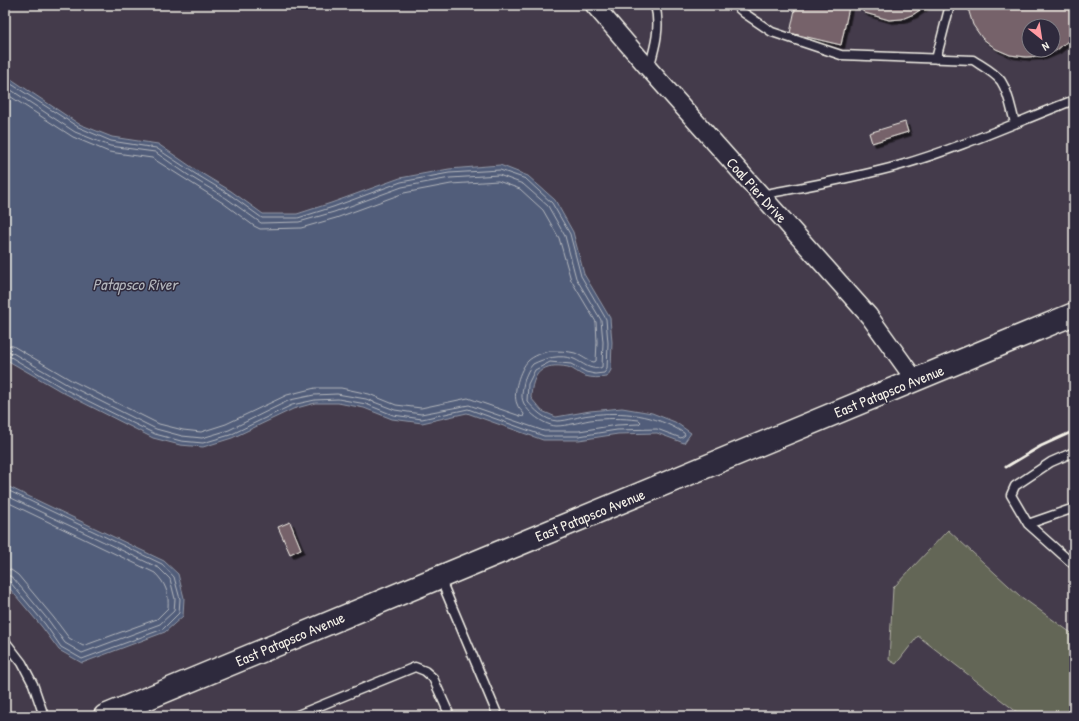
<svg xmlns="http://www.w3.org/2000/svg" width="1079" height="721" font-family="'Patrick Hand',sans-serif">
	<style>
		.green { fill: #646657; stroke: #acaca0 }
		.water { fill: #515d7a; stroke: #9298a6 }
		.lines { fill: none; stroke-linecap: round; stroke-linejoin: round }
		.shore { stroke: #b3b6bc; stroke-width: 1 }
		.building { fill: #76626b; stroke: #f4f1e8; fill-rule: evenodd; filter: url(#shadow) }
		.lane-casing { stroke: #f4f1e8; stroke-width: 11 }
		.street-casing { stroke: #f4f1e8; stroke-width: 20 }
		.secondary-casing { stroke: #f4f1e8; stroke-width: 25 }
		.lane { stroke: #2f2a3d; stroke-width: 8 }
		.street { stroke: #2f2a3d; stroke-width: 17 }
		.secondary { stroke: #2f2a3d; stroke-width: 22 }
		.rail { stroke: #f4f1e8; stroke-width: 3 }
		.labels { text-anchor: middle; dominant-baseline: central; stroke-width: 3; stroke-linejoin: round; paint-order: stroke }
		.street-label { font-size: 15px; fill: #f4f1e8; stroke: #2f2a3d }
		.water-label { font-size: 16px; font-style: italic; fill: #b3b6bc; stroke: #2f2a3d }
	</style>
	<defs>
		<filter id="shadow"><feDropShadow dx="3.5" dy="3.5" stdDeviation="0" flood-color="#0009"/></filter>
	</defs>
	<rect width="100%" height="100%" fill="#443b4b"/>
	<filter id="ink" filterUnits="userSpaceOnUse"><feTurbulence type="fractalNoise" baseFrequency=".025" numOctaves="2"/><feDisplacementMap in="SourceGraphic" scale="8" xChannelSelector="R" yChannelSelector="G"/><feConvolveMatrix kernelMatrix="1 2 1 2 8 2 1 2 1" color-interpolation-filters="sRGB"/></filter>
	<g filter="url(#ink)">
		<!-- green -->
		<path class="green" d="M948 530 1020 596 1074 635V716H1022L918 636 896 664 889 660 893 588Z"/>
		<!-- water -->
		<path class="water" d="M5 75 79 124 112 137 158 144 196 170 231 191 263 214H297L331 203 400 178 449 169 500 165 528 176 555 200 573 232 584 274 610 318 612 342 611 370 607 377C599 378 592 378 585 376 579 374 574 369 568 367 542 362 532 373 531 398L542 411 556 417 590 411 622 408 652 413 675 422 691 433 684 443 657 433 618 434 579 440H543L467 413 422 423 392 419 364 408 338 403H315L293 409 232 438 203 447 180 445 153 438 64 393 5 359Z
			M5 485 164 561 178 574 184 598 183 616 165 632 82 663 59 650 42 627 5 583Z"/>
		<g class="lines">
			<!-- shore -->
			<path class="shore" d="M5 80 78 127 111 141 156 148 194 173 229 194 262 218H298L333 207 401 182 449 173 500 170 526 179 552 203 570 234 581 276 606 319 608 343 607 369 604 373 595 374 586 372 571 364 550 362 535 370 528 384 527 401C535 410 544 420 557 421 568 421 579 416 590 415 624 411 654 414 684 433L685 435 681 438 657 429 617 430 579 436H544L468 409 422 419 393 415 366 404 338 399 315 400 292 405 230 435 203 443 181 441 155 434 66 390 9 356H5
				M5 86 75 132 110 146 155 152 191 177 226 198 261 223 299 222 334 212 402 187 450 178 499 175 523 184 548 206 565 236 576 278 601 320 603 342 602 367 600 368C589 370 583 363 574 359 560 354 545 358 533 364 525 373 523 384 522 395 521 409 543 425 556 426 567 426 579 422 590 420 607 418 622 418 639 420L641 422 639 424 617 425 579 431H544L469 405 421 414 395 410 366 399 337 394 314 395 290 400 229 430 202 438 182 436 156 429 68 385 11 352 5 351
				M5 93 73 137 109 152 152 158 223 203 254 226 260 229 301 228 336 218 404 193 451 184 498 181 520 189 543 210 559 238 571 280 596 322 597 342 596 361 594 362C587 361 582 356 575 353 568 351 557 351 550 351 544 352 533 356 528 361 520 369 512 393 517 404 518 408 522 411 524 414L523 417 468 398 421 408 396 405 369 394 341 388H315L287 395 226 424 201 432 183 430 159 424 71 380 13 346 5 345
				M5 489 162 564 174 577 180 599 179 613 163 629 82 659 61 647 45 624 10 582 5 581
				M5 495 159 568 170 579 175 599 174 611 160 624 82 653 65 643 49 621 14 579 10 576H5
				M5 501 155 573C166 584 169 593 168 608L157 619 83 646 69 638 54 618 18 575 11 570 5 569"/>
		</g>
		<!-- building -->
		<path class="building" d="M796 5H852L849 7 841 45 790 33Z
			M856 5H927L914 14 902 19 889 20 865 13Z
			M967 5H1074V35L1069 40 1057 50 1043 56 1026 57 1010 55 996 49 982 38 973 25ZM1029 26H1053V50H1029Z
			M905 122 908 132 872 143 869 133Z
			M290 522 301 549 290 554 278 527Z"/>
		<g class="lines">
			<!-- lane casing -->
			<g class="lane-casing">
				<path id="lane" d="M735 5 744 13 772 32 841 55 973 60C982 66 994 72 1001 81 1009 93 1011 109 1015 123
					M936 59 950 5
					M649 68C655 47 661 27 655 5
					M761 195C808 186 855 178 901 165 960 148 1017 122 1074 100
					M1074 452 1051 462 1015 486 1011 495 1028 524 1074 565
					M1028 524 1074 508
					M440 578 498 716
					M5 641 22 663 33 684 44 716
					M295 716 415 667 425 671 433 678 450 716"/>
			</g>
			<!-- street casing -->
			<g class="street-casing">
				<path id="street" d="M594 5 649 69 869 316 915 380"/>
			</g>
			<!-- secondary casing -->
			<g class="secondary-casing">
				<path id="secondary" d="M105 716 1074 314"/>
			</g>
			<!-- lane -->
			<use href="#lane" class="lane"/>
			<!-- street -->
			<use href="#street" class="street"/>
			<!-- secondary -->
			<use href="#secondary" class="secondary"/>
			<!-- rail -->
			<path class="rail" d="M1006 467 1041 446 1074 431"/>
		</g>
	</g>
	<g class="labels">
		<!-- street labels -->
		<g class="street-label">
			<text transform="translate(757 190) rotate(48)">Coal Pier Drive</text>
			<text transform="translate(889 391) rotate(-22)">East Patapsco Avenue</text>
			<text transform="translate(590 515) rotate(-22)">East Patapsco Avenue</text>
			<text transform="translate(290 639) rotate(-23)">East Patapsco Avenue</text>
		</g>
		<!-- water labels -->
		<g class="water-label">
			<text x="135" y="284">Patapsco River</text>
		</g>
	</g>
	<!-- margin -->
	<rect width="1079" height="721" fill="none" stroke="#2f2a3d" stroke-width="20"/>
	<rect x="10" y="10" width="1059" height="701" fill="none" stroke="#f4f1e8" stroke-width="1.5" filter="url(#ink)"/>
	<!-- north arrow -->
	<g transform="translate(1041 38) rotate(150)"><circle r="19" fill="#2f2a3d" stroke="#7e7a81"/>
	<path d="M0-3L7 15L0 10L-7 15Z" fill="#ff9aa2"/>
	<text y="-6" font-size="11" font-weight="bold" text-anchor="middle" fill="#f4f1e8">N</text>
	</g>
</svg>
